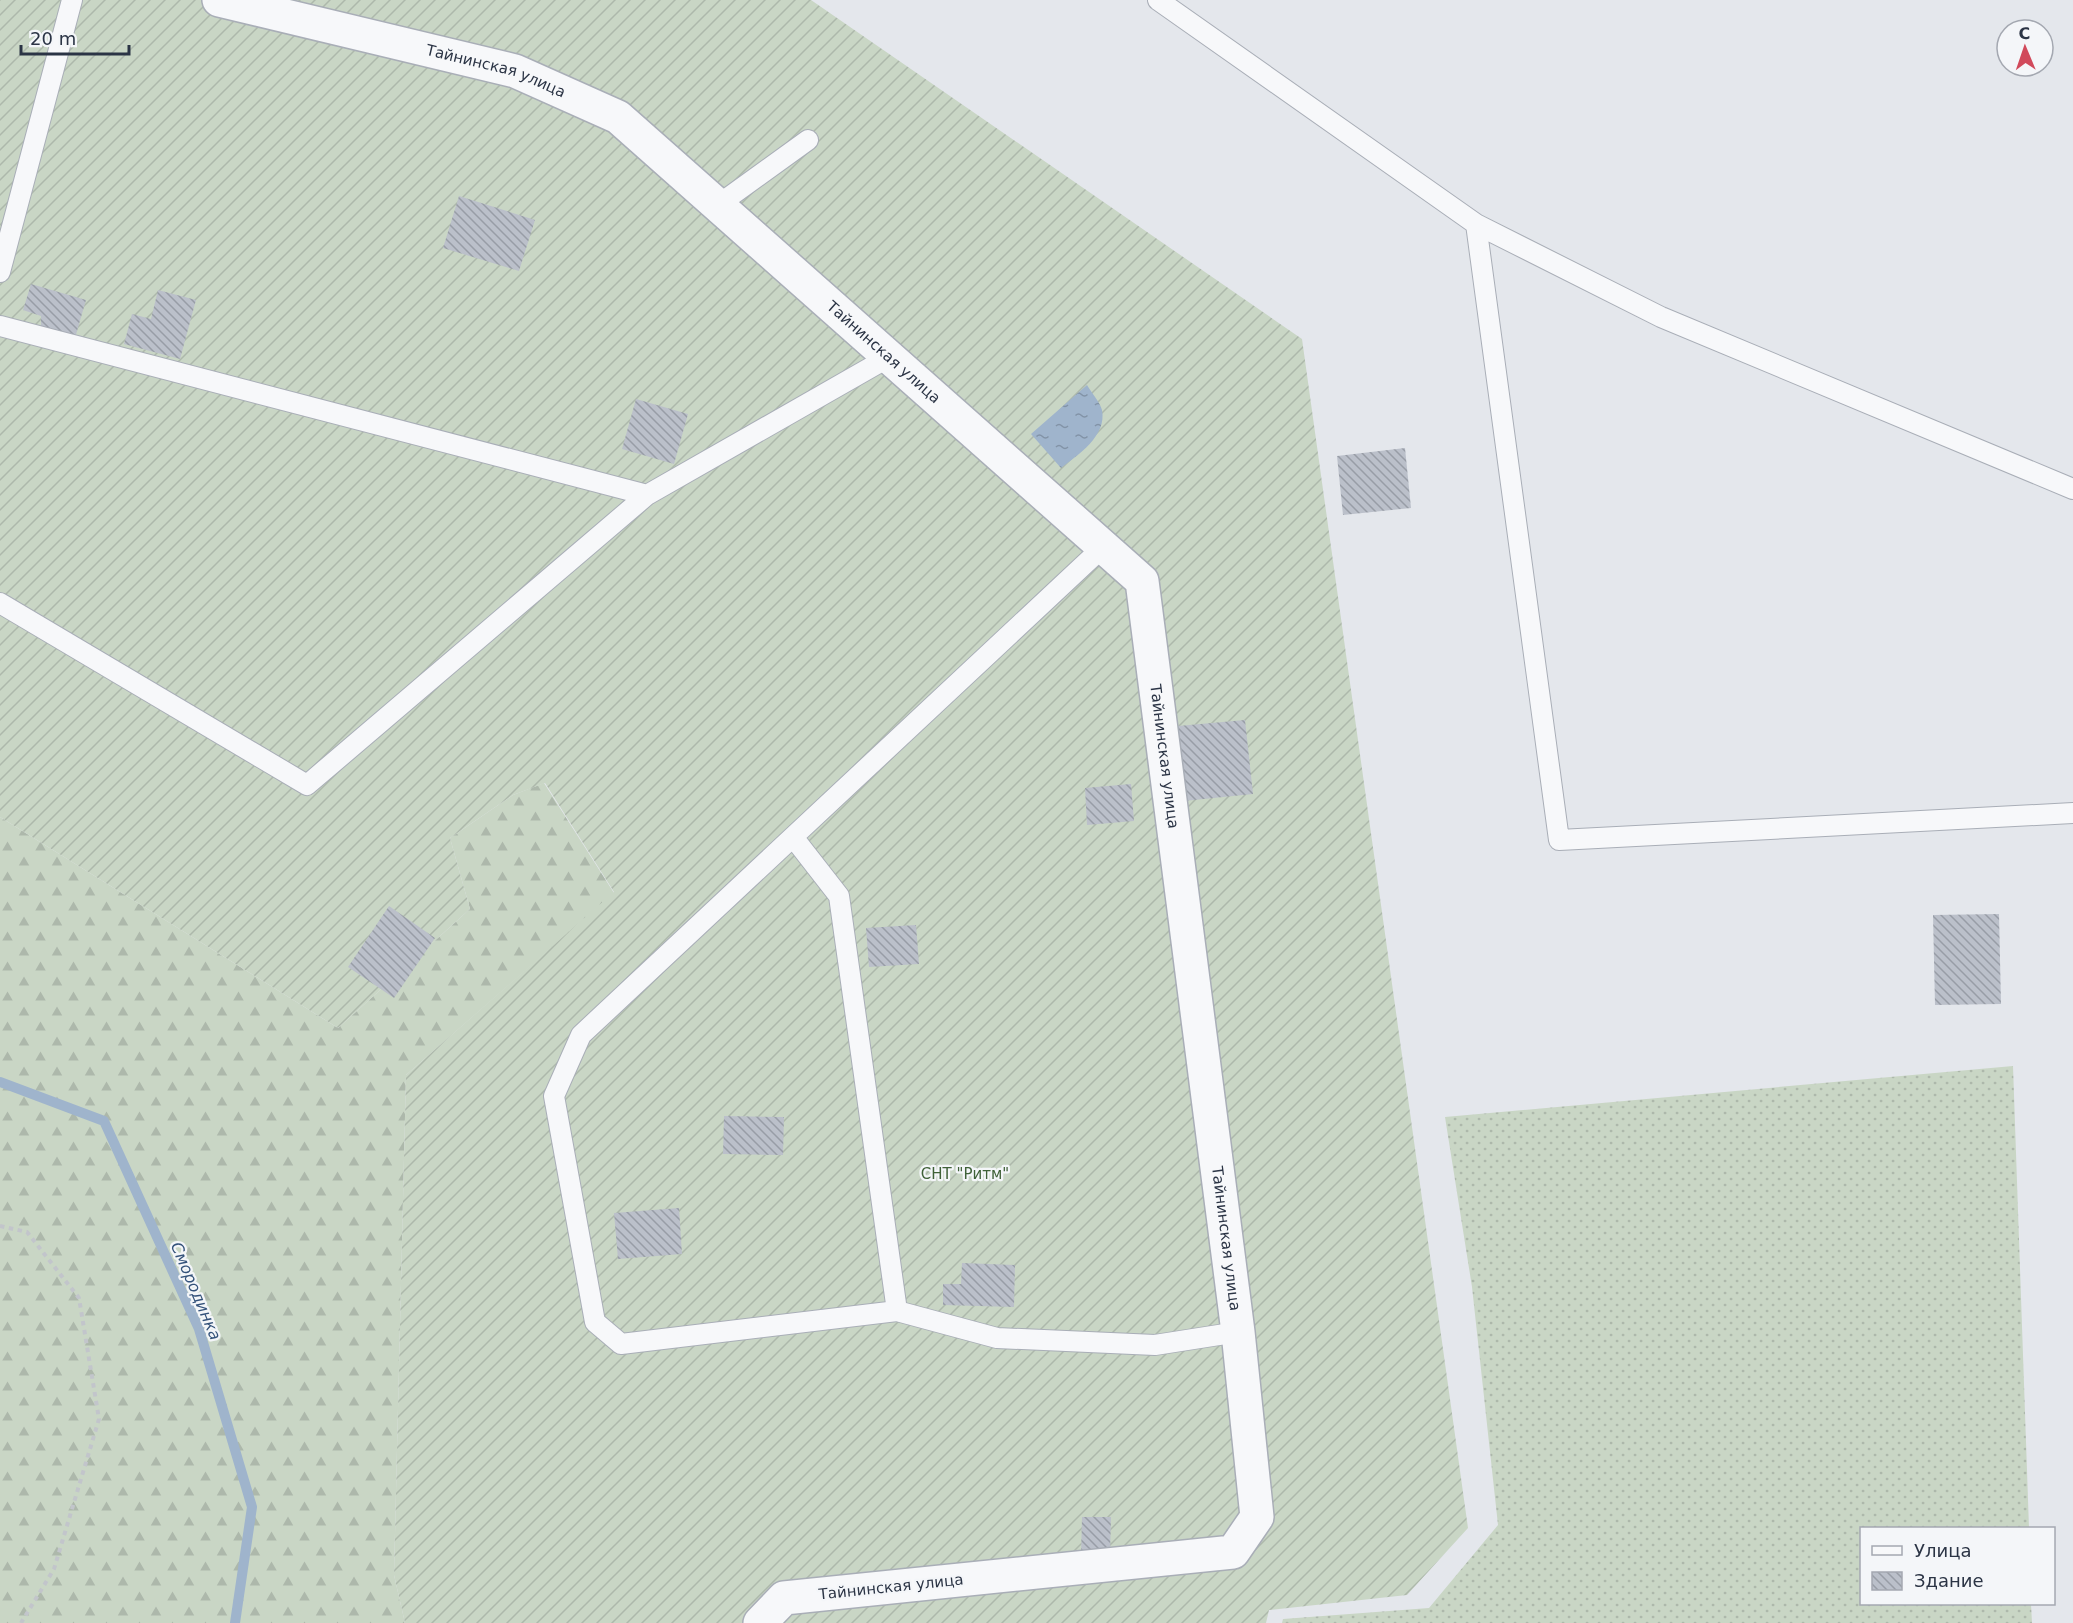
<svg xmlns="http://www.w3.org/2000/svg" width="2073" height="1623" font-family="'DejaVu Sans',sans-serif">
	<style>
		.grass { fill: url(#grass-dots) }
		.forest { fill: url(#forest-firs) }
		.garden { fill: url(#garden-furrows) }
		.water { fill: url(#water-ripples) }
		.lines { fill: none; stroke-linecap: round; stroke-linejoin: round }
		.stream { stroke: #9fb4cc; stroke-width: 10 }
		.building { fill: url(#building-back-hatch) }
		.lane-casing { stroke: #a9aeb7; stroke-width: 22 }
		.street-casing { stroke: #a9aeb7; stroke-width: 36 }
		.path { stroke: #c2c5cb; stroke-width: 4; stroke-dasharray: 4.5 4.5; stroke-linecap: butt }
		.lane { stroke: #f7f8fa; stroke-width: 20 }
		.street { stroke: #f7f8fa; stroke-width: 33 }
		.labels { text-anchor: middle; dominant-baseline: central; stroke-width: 4.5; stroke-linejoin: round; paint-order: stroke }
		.street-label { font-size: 15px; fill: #2b3445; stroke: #f4f6f9 }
		.park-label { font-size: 15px; fill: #3f6138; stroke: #f4f6f9 }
		.water-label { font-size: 16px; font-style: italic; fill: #34527a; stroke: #f4f6f9 }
	</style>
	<defs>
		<pattern id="grass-dots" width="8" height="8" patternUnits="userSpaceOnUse" patternTransform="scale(1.5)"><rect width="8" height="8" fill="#c9d6c5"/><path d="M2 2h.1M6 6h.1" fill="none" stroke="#adb8ab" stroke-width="1.8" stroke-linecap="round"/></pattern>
		<pattern id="forest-firs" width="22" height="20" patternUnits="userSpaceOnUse" patternTransform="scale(1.5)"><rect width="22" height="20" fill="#c9d6c5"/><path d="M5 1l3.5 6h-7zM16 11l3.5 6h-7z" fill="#adb8ab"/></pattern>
		<pattern id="garden-furrows" width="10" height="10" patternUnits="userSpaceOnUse" patternTransform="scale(1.5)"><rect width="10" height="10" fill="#c9d6c5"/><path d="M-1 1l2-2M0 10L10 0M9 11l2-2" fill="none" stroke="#adb8ab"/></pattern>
		<pattern id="water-ripples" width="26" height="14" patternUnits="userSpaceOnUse" patternTransform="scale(1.5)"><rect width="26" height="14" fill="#9fb4cc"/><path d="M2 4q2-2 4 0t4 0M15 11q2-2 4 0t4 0" fill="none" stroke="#8293a7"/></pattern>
		<pattern id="building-back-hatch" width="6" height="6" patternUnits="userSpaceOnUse" patternTransform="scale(1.5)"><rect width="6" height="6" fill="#bbc0ca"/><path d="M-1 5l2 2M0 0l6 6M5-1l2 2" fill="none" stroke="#989da6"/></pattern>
	</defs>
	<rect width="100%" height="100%" fill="#e4e7ec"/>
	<!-- grass -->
	<path class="grass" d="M2013 1066 2029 1528H1862V1604H2031L2032 1623H1282L1283 1619 1429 1608 1498 1525 1472 1287 1445 1117Z"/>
	<!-- forest -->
	<path class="forest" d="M544 783 614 893 406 1075 394 1575 405 1623H0V817L338 1028 470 909 450 838 513 795Z"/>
	<!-- garden -->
	<path class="garden" d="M0 0H811L1302 339 1468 1528 1407 1595 1269 1610 1266 1623H405L394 1575 406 1075 614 892 545 783 513 795 450 838 470 909 338 1028 0 817Z"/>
	<!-- water -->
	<path class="water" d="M1087 385C1091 392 1100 402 1102 410 1107 436 1078 455 1061 468L1031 434Z"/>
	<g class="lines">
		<!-- stream -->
		<path class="stream" d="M0 1082 104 1121 199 1329 252 1507 235 1623"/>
	</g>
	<!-- building -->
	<path class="building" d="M459 196 535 220 519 271 443 248Z
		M31 284 86 300 75 338 41 328V316L23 310Z
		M158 290 196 300 180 359 124 344 132 314 151 319Z
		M636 399 688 414 674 464 622 449Z
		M1405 448 1411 508 1343 515 1337 456Z
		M1245 720 1253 794 1174 802 1167 727Z
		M1131 784 1134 821 1087 825 1085 788Z
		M389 906 435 938 394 998 348 967Z
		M1999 914 2001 1004 1935 1005 1933 915Z
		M916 925 919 964 869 967 866 928Z
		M724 1116 784 1117 783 1155 723 1154Z
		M679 1208 682 1254 618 1259 614 1213Z
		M962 1263 1015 1265 1014 1307 943 1305V1284H961Z
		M1082 1517H1111L1110 1556H1081Z"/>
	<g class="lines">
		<!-- lane casing -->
		<g class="lane-casing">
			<path id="lane" d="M1158 0 1476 224 1661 317 2073 489
				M718 205 808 140
				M1476 224 1559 840 2073 813
				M0 272 72 0
				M0 326 647 495 889 357
				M1103 547 581 1035 554 1096 595 1322 621 1344 897 1311 997 1338 1155 1345 1238 1332
				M0 603 307 785 647 495
				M793 837 839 896 897 1311"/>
		</g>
		<!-- street casing -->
		<g class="street-casing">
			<g id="street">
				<path id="s1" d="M219 0 515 71 618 117 1142 581 1238 1332 1257 1517 1233 1552 784 1598 760 1623"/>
			</g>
		</g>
		<!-- path -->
		<path class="path" d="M0 1226 27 1232 79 1298 99 1419 54 1569 21 1623"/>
		<!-- lane -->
		<use href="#lane" class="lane"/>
		<!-- street -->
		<use href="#street" class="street"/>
	</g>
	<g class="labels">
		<!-- street labels -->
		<g class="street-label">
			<text stroke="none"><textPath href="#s1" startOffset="286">Тайнинская улица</textPath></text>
			<text stroke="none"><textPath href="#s1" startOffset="772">Тайнинская улица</textPath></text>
			<text stroke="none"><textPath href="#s1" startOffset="1294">Тайнинская улица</textPath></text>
			<text stroke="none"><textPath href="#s1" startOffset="1780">Тайнинская улица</textPath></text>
			<text transform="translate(891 1587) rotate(-6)">Тайнинская улица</text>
		</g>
		<!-- park labels -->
		<g class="park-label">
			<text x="965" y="1174">СНТ "Ритм"</text>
		</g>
		<!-- water labels -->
		<g class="water-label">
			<text transform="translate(196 1291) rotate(67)">Смородинка</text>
		</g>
	</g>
	<!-- legend -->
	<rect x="1860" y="1527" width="195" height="78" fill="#f4f6f9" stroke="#a4a8b1" stroke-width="1.5"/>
	<rect x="1872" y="1546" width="30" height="9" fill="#f7f8fa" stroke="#a4a8b1" stroke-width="1.5"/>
	<text x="1914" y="1557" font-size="18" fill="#2b3445">Улица</text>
	<rect x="1872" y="1572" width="30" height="18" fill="url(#building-back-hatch)" stroke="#a4a8b1" stroke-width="1.5"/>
	<text x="1914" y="1587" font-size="18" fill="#2b3445">Здание</text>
	<!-- north arrow -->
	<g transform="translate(2025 48) rotate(358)"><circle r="28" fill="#f4f6f9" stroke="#a4a8b1" stroke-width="1.5"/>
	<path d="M0-4.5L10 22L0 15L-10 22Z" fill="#d1495b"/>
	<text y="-9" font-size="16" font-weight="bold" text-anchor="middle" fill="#2b3445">С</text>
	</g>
	<!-- scale -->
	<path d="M21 45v9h108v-9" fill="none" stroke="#2b3445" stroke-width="3"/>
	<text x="30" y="45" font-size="18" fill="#2b3445" stroke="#f4f6f9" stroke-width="4.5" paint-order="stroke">20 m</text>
</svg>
